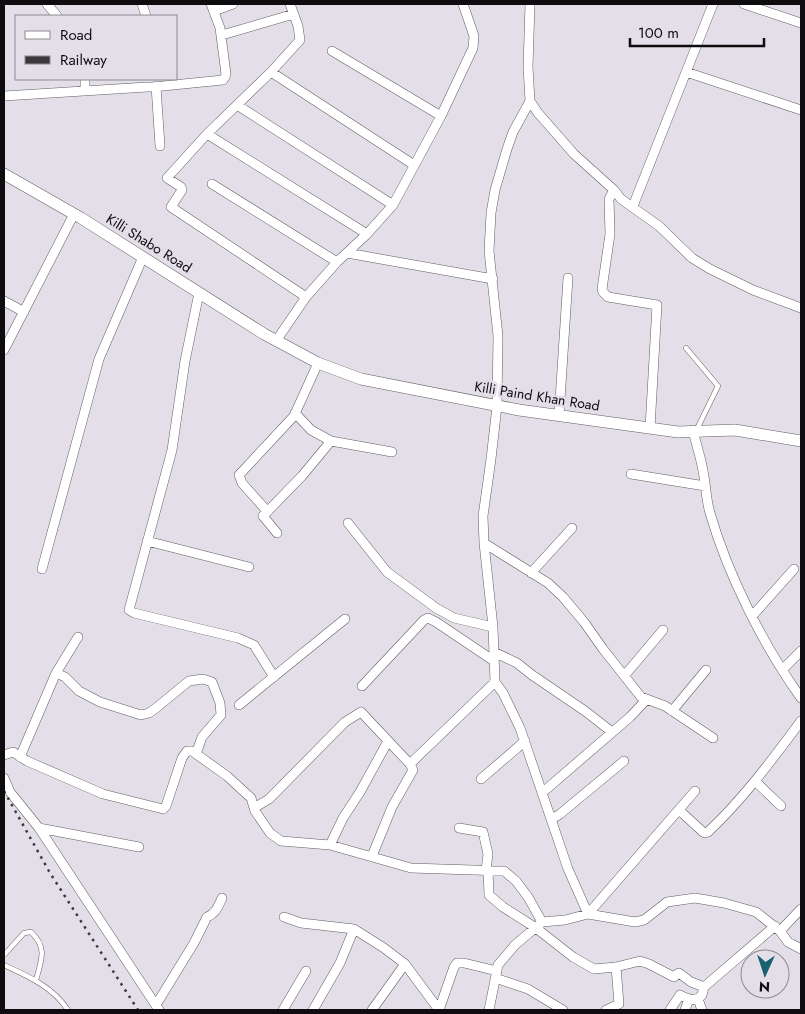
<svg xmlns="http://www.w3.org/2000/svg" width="805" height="1014" font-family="Jost,sans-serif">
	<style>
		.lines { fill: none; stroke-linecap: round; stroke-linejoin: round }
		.service-casing { stroke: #615d64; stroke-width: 5.5 }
		.minor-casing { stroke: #615d64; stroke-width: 10 }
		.tertiary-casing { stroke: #615d64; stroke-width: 12 }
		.service { stroke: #fff; stroke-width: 4.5 }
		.minor { stroke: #fff; stroke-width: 9 }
		.tertiary { stroke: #fff; stroke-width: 11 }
		.rail { stroke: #3b383c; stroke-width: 2.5; stroke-dasharray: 2.5 5; stroke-linecap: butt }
		.labels { text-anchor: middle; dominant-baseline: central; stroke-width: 5; stroke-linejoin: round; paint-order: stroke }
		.street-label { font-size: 14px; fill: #0e0c0f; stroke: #e3dee7 }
	</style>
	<rect width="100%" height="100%" fill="#e3dee7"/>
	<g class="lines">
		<!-- service casing -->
		<g class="service-casing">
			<path id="service" d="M686 348 718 386 697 429
				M4 955 24 933 31 932C48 948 41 961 36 980
				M4 965C28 976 53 987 68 1010"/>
		</g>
		<!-- minor casing -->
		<g class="minor-casing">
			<path id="minor" d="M47 4 57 16
				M142 4 146 16
				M530 4 528 67 530 101 538 113 574 154 614 190 621 199 659 226 692 258 710 269 753 290 801 308
				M744 4 801 23
				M214 11 233 4
				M222 35 294 14
				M332 51 441 116
				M271 72 414 165
				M686 72 801 110
				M85 79V91
				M156 86 160 146
				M4 96 163 86 223 80 225 77 226 74 220 28 211 4
				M530 101 513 132 507 149 495 190 491 213 489 251 498 336 497 406 491 459 483 516 484 543 493 627 495 682 503 693 520 728 568 869 588 914 695 791
				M237 105 393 205
				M207 134 271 72 300 40 298 26 290 4
				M212 184 337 262
				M614 190 609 199 610 234 602 289 603 292 608 297 657 305 650 428
				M633 206 713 4
				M347 253 493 279
				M199 293 185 361 172 450 129 610 134 613 238 638 254 645 274 677
				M306 297 171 207 182 190 181 187 167 178 207 134 367 234
				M4 301 24 312
				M276 341 306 297 337 262 367 234 393 205 441 116 473 48 474 36 463 4
				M4 350 74 214
				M295 413 311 430 331 441 392 452
				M559 415 568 278
				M693 430C696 444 701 458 703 471 706 485 706 500 710 513 728 575 763 645 801 698
				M631 474 705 486
				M267 511 242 483 239 475 294 416 318 363
				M348 523 387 572 436 608 454 618 493 627
				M277 533 263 516 302 476 331 441
				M147 541 249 567
				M484 543 548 583 563 597 584 622 603 649 641 697 665 706 713 738
				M42 569 99 359 143 257
				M531 573 572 528
				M753 615 794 569
				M494 652 517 663 532 675 585 711 612 732
				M782 670 801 651
				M56 673 65 677 79 691 100 702 141 715 149 713 156 708 189 681 203 679 212 682 220 703 221 715 202 737 196 754
				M625 675 663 630
				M362 686 424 620 428 618 436 622 494 661
				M239 705 345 619
				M672 711 706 670
				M4 755 13 752 27 761 103 794 163 809 166 806 182 758 187 751H192L227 776 251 798 255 811 270 833 281 841 330 845 411 868 504 871 516 881 528 897 542 922
				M20 757 56 673 78 637
				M410 764 495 682
				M4 778 10 792 39 828 139 847
				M481 779 525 741
				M755 781 781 806
				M543 792 630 717 646 700
				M254 808 269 799 345 722 361 712 410 764 413 770 392 807 372 856
				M679 810 703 832 705 833 708 832C743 799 772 760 801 721
				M552 819 560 814 624 761
				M39 828 159 1010
				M459 828 483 832 488 854 486 870
				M330 845 343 818 360 792 388 741
				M488 870 489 895 503 907 536 928 573 957 594 969 616 967 640 961 649 964 674 977 677 974 679 973 691 982 704 987 775 926
				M284 917 301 923 354 929 384 948 405 964 439 1010
				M780 931 801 909
				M495 978 528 989 563 1010
				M698 999 702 1010
				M156 1005 194 943 207 917C216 913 218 907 222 898
				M283 1010 306 971
				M313 1010 340 963 354 929
				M372 1010 405 964
				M439 1010 454 967 457 963H464L497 971
				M489 1010 498 965 515 945 542 922 565 920 588 914 635 922 644 920 667 902 695 898 724 903 756 912 780 931 788 942 801 949
				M606 1010 619 1004 616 967
				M670 1010 680 995C688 999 695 1003 702 995L704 987
				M685 1010 689 999"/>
		</g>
		<!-- tertiary casing -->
		<g class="tertiary-casing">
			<path id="tertiary" d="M4 174 81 218 264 334 318 363 361 379 519 410 678 432 735 430 801 441"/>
		</g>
		<!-- service -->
		<use href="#service" class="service"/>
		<!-- minor -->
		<use href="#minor" class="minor"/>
		<!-- tertiary -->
		<use href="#tertiary" class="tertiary"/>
		<!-- rail -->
		<path class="rail" d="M4 791 50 873 138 1010"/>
	</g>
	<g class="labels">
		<!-- street labels -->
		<g class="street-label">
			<text transform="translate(149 243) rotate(32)">Killi Shabo Road</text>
			<text transform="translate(537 396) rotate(9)">Killi Paind Khan Road</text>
		</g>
	</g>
	<!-- border -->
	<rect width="805" height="1014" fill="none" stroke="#0e0c0f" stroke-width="10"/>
	<!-- legend -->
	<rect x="15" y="15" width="162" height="65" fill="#e3dee7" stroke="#8e8a91"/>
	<rect x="25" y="31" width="25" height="8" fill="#ffffff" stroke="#8e8a91"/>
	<text x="60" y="40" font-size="15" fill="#0e0c0f">Road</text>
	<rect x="25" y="56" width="25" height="8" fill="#3b383c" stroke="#8e8a91"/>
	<text x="60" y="65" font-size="15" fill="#0e0c0f">Railway</text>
	<!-- north arrow -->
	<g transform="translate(765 974) rotate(183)"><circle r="24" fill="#e3dee7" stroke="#8e8a91"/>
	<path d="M0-4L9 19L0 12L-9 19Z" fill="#196071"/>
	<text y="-8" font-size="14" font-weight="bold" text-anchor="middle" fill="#0e0c0f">N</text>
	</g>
	<!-- scale -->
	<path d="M630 38v8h134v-8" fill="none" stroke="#0e0c0f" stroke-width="2.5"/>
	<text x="638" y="38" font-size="15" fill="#0e0c0f" stroke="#e3dee7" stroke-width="4" paint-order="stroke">100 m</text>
</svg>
